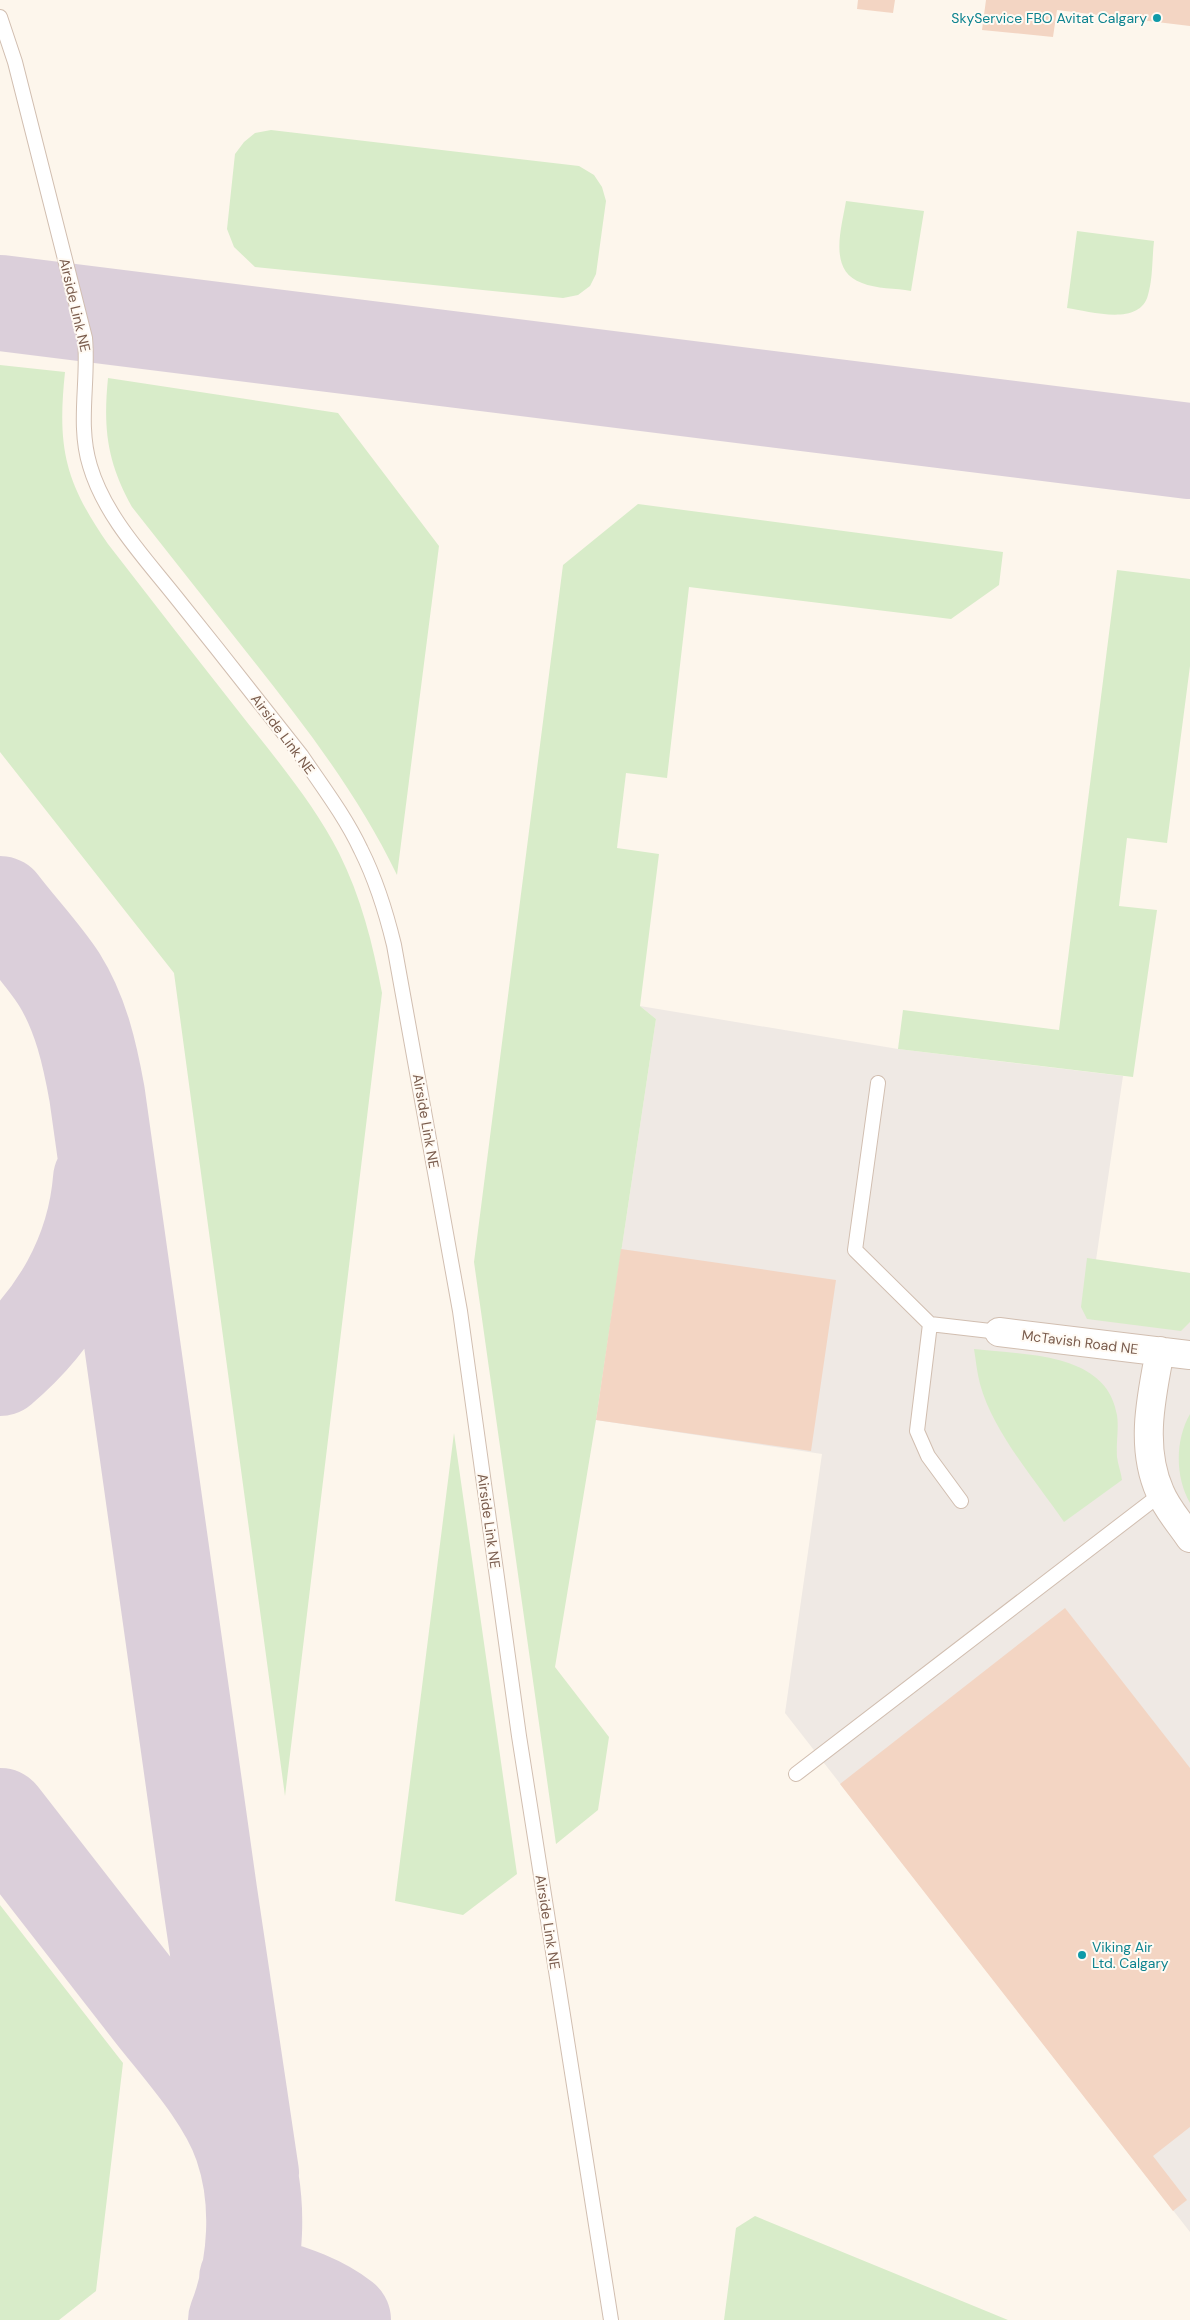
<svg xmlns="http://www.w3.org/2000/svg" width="1190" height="2320" font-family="'DM Sans',sans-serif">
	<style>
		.industrial { fill: #efe9e4 }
		.green { fill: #d8ecc9 }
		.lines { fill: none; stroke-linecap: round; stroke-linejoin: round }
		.taxiway { stroke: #dbcfda; stroke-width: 96 }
		.building { fill: #f3d5c3 }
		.service-casing { stroke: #d1beb0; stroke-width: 16 }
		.minor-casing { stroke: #d1beb0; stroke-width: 30 }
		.service { stroke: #fff; stroke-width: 14 }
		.minor { stroke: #fff; stroke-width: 28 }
		.culture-dot { fill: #0f9aa8; stroke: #fffaf3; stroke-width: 2 }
		.labels { text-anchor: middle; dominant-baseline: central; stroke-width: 4; stroke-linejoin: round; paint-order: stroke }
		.culture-label { font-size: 14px; fill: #0d838f; stroke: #fffaf3; text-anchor: end }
		.street-label { font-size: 14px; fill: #7a5c4d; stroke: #fffaf3 }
	</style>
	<rect width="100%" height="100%" fill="#fdf6ec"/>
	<!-- industrial -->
	<path class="industrial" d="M640 1006 898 1049 1123 1076 1096 1260 1190 1273V2232L785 1713 822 1454 596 1420 656 1019Z"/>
	<!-- green -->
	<path class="green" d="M271 130 579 166 594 175 602 187 606 201 596 274 590 286 578 295 563 298 255 267 234 247 227 229 235 154 244 142 255 133Z
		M846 201 924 211 911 291C896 288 876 289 862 283 827 271 842 227 846 201Z
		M1077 231 1154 241C1152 258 1153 278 1148 295 1140 327 1089 311 1067 308Z
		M0 365 65 372C57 448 65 482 108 544 153 602 198 660 243 717 277 760 314 804 339 853 361 897 373 944 382 993L285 1796 174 973 0 752Z
		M108 378 338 413 439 546 397 875C359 796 306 727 252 659 212 608 172 558 132 507 107 462 103 429 108 378Z
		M638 504 1003 552 999 585 951 619 689 587 667 778 626 773 617 848 659 854 640 1006 656 1019 596 1420 555 1667 609 1737 598 1810 556 1844 474 1262 563 565Z
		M1117 570 1190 579V666L1167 843 1127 838 1119 906 1157 910 1133 1077 898 1049 903 1010 1059 1030Z
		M1087 1258 1190 1273V1322L1181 1331 1087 1319 1081 1307Z
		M974 1349C1022 1355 1107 1351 1117 1415 1119 1428 1116 1443 1117 1457 1118 1465 1121 1472 1122 1480L1064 1522C1036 1481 993 1432 980 1384 977 1373 976 1361 974 1349Z
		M1190 1414V1503C1175 1477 1175 1440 1190 1414Z
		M454 1433 517 1874 463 1915 395 1901Z
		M0 1905 123 2063 96 2291 59 2320H0Z
		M755 2216 1008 2320H724L736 2228Z"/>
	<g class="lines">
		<!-- taxiway -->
		<path class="taxiway" d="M0 303 1190 451
			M0 904C19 929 42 953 59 979 81 1014 90 1055 97 1094L209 1891 251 2173
			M0 1368C57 1320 95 1254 101 1179
			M0 1816C51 1882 102 1948 154 2014 184 2052 226 2098 242 2145 261 2200 257 2266 236 2320
			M247 2279C280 2290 315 2298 343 2320"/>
	</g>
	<!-- building -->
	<path class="building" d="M858 0H895L893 13 857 9Z
		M986 0H1190V26L1057 10 1053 37 982 30Z
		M621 1249 836 1280 811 1451 596 1420Z
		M1065 1608 1190 1768V2127L1153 2156 1187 2200 1173 2211 840 1784Z"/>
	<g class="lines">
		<!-- service casing -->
		<g class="service-casing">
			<path id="service" d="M0 17 15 62 85 338C89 381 77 424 90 466 105 517 146 559 179 601 220 652 260 703 301 755 322 786 345 816 361 850 376 880 386 912 394 945L460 1311 519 1736 611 2320
				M878 1083 855 1250 930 1324 999 1332
				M930 1324 917 1431 928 1456 961 1501
				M796 1774 1161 1494"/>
		</g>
		<!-- minor casing -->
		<g class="minor-casing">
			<path id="minor" d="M999 1332 1190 1355
				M1160 1351C1151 1398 1140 1447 1160 1492 1167 1509 1180 1523 1190 1538"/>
		</g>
		<!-- service -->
		<use href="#service" class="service"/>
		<!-- minor -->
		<use href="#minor" class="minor"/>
	</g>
	<!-- markers -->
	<g class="culture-dot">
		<circle cx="1157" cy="18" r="5"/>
		<circle cx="1082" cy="1955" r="5"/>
	</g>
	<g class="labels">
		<!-- culture labels -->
		<g class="culture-label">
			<text x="1147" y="18">SkyService FBO Avitat Calgary</text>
			<text x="1092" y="1947" text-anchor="start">Viking Air<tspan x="1092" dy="16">Ltd. Calgary</tspan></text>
		</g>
		<!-- street labels -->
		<g class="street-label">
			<text transform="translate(75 305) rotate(77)">Airside Link NE</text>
			<text transform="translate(283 734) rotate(53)">Airside Link NE</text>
			<text transform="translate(426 1121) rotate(80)">Airside Link NE</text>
			<text transform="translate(1080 1342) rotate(7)">McTavish Road NE</text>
			<text transform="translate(489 1521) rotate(82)">Airside Link NE</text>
			<text transform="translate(548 1922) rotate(81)">Airside Link NE</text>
		</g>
	</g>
</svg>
